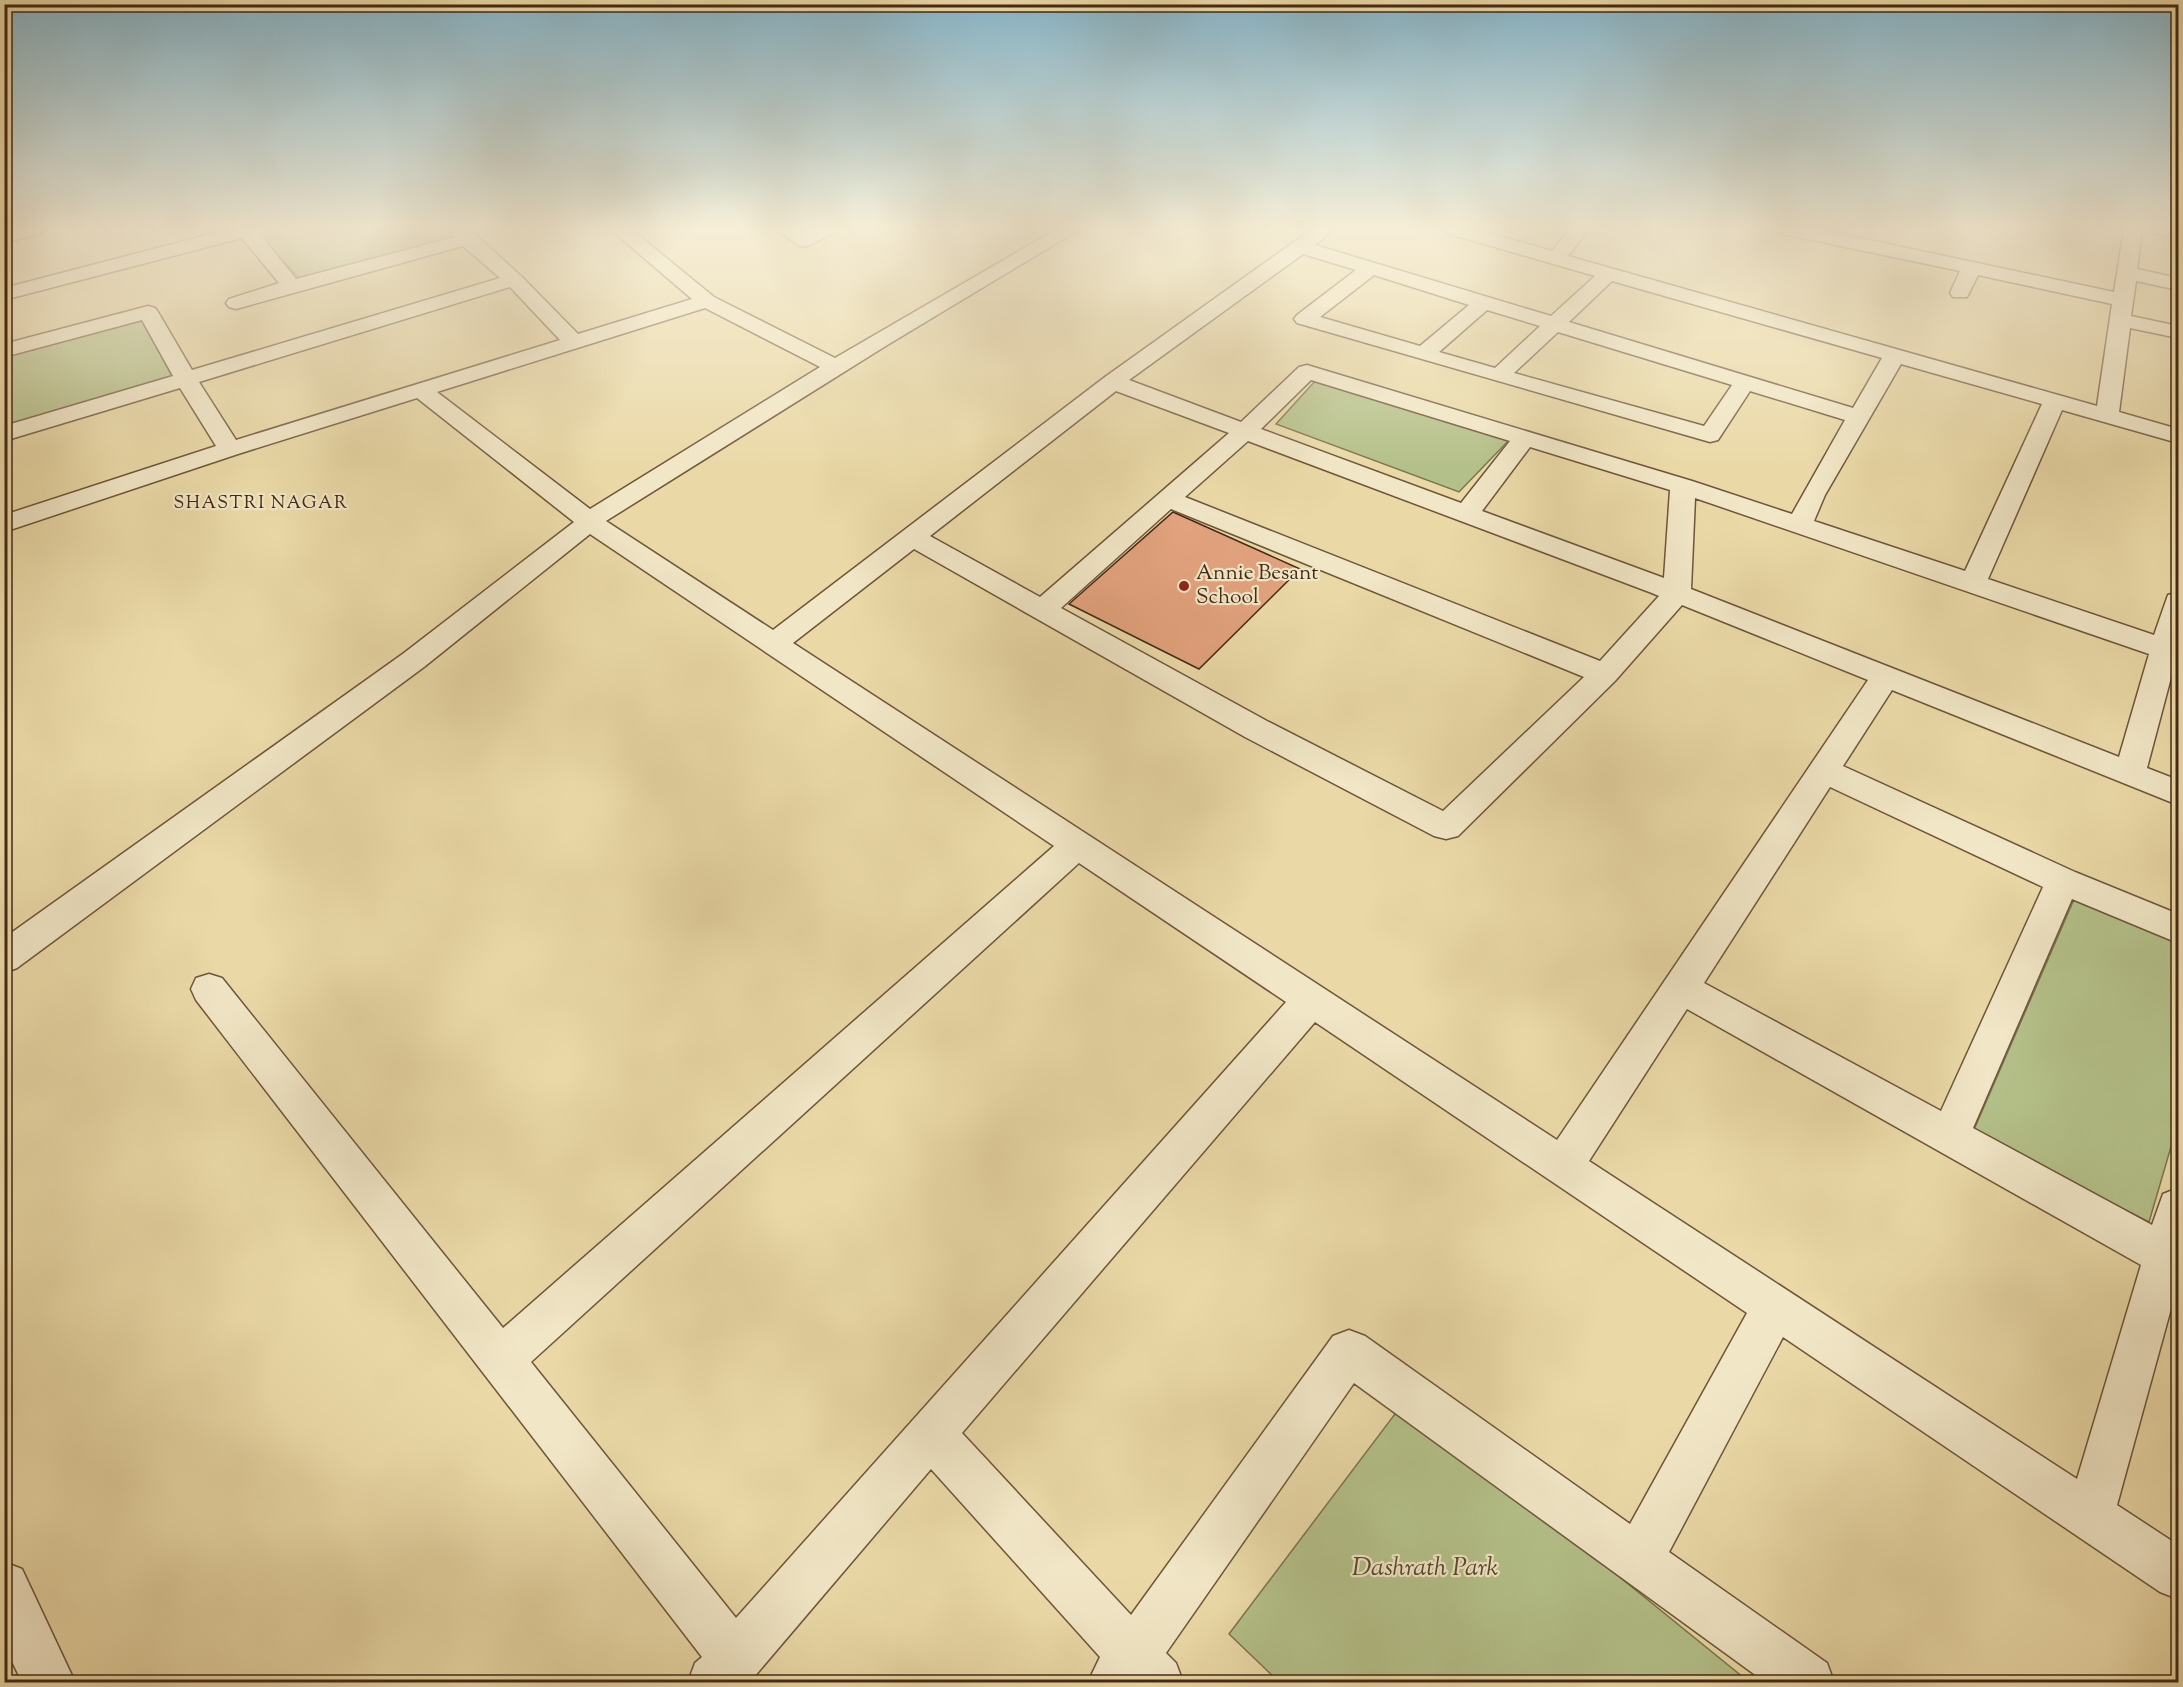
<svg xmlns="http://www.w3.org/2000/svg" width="2183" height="1687" font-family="'Sorts Mill Goudy',serif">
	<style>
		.green { fill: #b4c089; stroke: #7c744f; stroke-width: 1.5 }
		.building { fill: #e2a27e; stroke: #442915; stroke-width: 1.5 }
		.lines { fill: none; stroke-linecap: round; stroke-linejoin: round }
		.minor-casing { stroke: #6e553a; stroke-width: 3 }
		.minor { fill: #f1e6c6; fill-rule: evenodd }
		.poi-dot { fill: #8f2418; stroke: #f1e6c6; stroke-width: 2 }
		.labels { text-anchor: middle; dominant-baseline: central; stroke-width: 4.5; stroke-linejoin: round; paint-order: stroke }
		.far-neighbourhood-label { font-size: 18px; letter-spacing: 1.5px; fill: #442915; stroke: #f1e6c6 }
		.poi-label { font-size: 21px; fill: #442915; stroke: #f1e6c6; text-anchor: start }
		.near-park-label { font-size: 26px; font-style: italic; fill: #5a472c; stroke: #f1e6c6 }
	</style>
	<rect width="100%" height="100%" fill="#ead9a7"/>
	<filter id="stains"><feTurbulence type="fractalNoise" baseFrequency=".00333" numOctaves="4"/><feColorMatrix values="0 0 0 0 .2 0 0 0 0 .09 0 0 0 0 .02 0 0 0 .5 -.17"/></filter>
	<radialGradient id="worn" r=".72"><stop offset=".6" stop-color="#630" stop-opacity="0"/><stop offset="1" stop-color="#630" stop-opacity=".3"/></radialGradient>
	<!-- green -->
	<path class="green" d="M264 229H446L455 238 301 280 255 232Z
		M142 319 173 378 5 429V355Z
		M1316 380 1510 439 1459 492 1276 424Z
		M2075 897 2178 940V1123L2149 1222 1973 1132Z
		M1404 1402 1749 1682H1279L1229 1634Z"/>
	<!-- building -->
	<path class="building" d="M1173 512 1300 569 1199 669 1069 604Z"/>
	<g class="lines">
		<!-- minor casing -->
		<g class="minor-casing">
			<path id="minor" d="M11 229H44L42 233 4 243V231Z
				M230 229H263L259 233 296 279 455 237 449 229H469L521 276 578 334 692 299 610 229H631L714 297 835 358 1057 229H1080L884 347 606 521 773 630 1105 377 1312 229H1334L1315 245 1551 316 1595 276 1446 233 1444 229H1475L1552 251 1570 229H1589L1568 256 2097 406 2112 304 1978 275 1967 297H1953L1950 293 1960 271 1788 235 1781 233 1779 229H1817L2114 292 2124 229H2142L2137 269 2178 278V290L2136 281 2131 316 2178 326V338L2130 328 2119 412 2178 429V443L2062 410 1988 579 2154 635 2168 595 2178 592V651L2147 768 2178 780V805L1892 690 1843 766 2075 872 2178 914V943L2072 899 1973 1128 2152 1225 2163 1194 2178 1188V1283L2117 1505 2178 1545V1599L2160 1592 1783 1337 1669 1552 1827 1663 1834 1682H1765L1354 1383 1166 1653 1176 1663 1183 1682H1088L1100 1657 931 1469 754 1677 748 1682H688L695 1663 702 1657 196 1000 191 989 196 978 209 974 222 978 503 1328 1054 846 590 534 424 667 17 968 4 973V938L404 653 574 522 417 398 238 454 4 532V515L216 446 180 388 4 441V426L173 376 142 320 4 357V344L148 306 155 308 158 312 192 370 500 278 463 246 236 309 229 307 226 303 229 299 279 283 242 238 4 300V288ZM1303 254 1356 270 1297 315 1294 319 1297 323 1710 442 1718 440 1750 391 1845 420 1792 514 1692 481 1307 365 1299 367 1241 422 1129 380ZM1374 275 1469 305 1420 346 1320 317ZM1612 281 1882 358 1853 408 1569 322ZM510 287 560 340 236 440 199 382ZM705 308 820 367 590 509 437 392ZM1487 310 1540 326 1495 368 1439 352ZM1558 332 1732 385 1704 426 1514 373ZM1901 364 2042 404 1965 571 1814 521 1825 495ZM1311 380 1510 441 1461 503 1261 429ZM1116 391 1229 433 1040 597 930 536ZM1248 441 1652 593 1659 596 1600 661 1185 497ZM1530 447 1670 490 1664 578 1482 511ZM1695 498 2149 654 2119 757 1691 589ZM1171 509 1584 677 1443 811 1267 721 1061 608ZM914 549 1245 737 1434 836 1446 839 1458 836 1615 681 1682 605 1868 680 1557 1140 793 643ZM1830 787 2043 887 1941 1111 1704 983ZM1079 863 1286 1002 736 1618 531 1362ZM1687 1009 2141 1265 2077 1479 1589 1161ZM1315 1022 1747 1313 1630 1524 1365 1336 1349 1330 1333 1336 1131 1615 962 1433Z
				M775 229H798L805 233 813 229H837L835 233 805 247 798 245Z
				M2152 229H2178V238L2154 233Z
				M4 1562 22 1569 75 1682H22L4 1645Z"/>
		</g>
		<!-- minor -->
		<use href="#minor" class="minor"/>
	</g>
	<!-- sky -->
	<linearGradient id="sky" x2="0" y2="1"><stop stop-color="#88b7cc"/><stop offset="0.49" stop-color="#f6eed7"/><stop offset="1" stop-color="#f6eed7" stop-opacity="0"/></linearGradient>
	<rect width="2183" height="466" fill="url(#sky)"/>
	<!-- markers -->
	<circle class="poi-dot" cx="1184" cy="586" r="6"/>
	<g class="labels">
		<!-- far-neighbourhood labels -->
		<g class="far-neighbourhood-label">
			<text x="261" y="504">SHASTRI NAGAR</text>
		</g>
		<!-- poi labels -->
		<g class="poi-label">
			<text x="1196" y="574">Annie Besant<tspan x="1196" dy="24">School</tspan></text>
		</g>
		<!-- near-park labels -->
		<g class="near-park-label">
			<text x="1425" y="1568">Dashrath Park</text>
		</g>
	</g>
	<!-- margin -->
	<rect width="2183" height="1687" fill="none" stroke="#ead9a7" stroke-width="24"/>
	<rect x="6" y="6" width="2171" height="1675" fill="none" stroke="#442915" stroke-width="3"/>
	<rect x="12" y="12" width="2159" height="1663" fill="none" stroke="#442915" stroke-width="1.5"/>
	<rect width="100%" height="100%" filter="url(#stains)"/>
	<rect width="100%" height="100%" fill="url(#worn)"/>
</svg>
